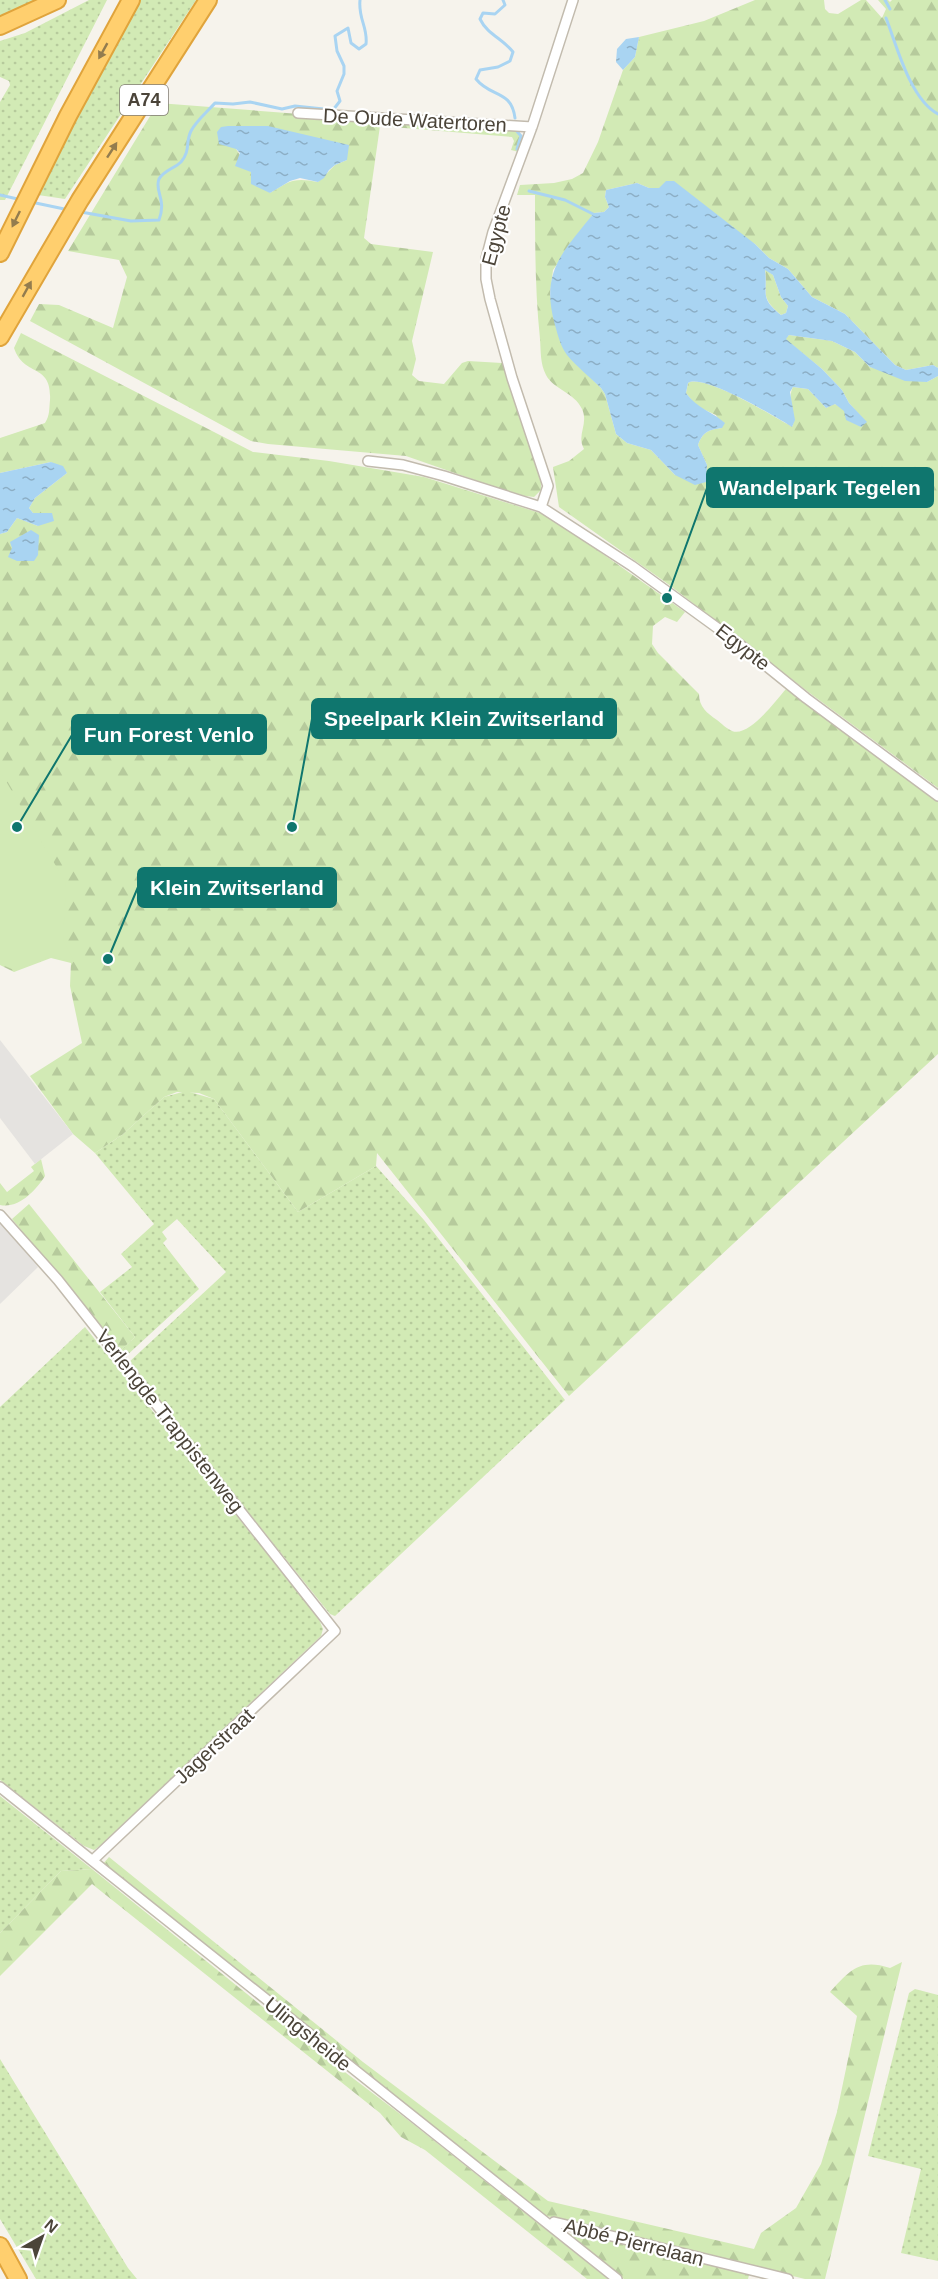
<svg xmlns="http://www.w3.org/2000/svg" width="938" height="2279" font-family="Helvetica,sans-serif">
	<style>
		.green { fill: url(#green-dots) }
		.forest { fill: url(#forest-firs); fill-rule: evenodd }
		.pitch { fill: #d2eab5 }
		.parking { fill: #e5e3e0 }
		.water { fill: url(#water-ripples); fill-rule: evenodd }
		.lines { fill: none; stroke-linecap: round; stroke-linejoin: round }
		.stream { stroke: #a9d4f2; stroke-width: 3 }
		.street-casing { stroke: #c2bbae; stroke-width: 12 }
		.highway-casing { stroke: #e0a43c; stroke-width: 20 }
		.street { stroke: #fff; stroke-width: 9 }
		.highway { stroke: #ffcf6e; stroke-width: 16 }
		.oneway { fill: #937c4e }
		.labels { text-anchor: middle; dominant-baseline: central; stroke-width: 4.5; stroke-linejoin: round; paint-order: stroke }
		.shield { fill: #fff; stroke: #817c74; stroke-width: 1.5 }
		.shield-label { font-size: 18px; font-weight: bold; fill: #4b4439 }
		.street-label { font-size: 20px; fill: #4b4439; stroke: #fff }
		.leader { fill: none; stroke: #0f766e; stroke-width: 2 }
		.callout-dot { fill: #0f766e; stroke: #fff; stroke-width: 2 }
		.callout { fill: #0f766e; stroke: #0f766e; stroke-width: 2 }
		.callout-label { font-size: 21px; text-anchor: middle; font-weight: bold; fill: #fff }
	</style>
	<defs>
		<pattern id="green-dots" width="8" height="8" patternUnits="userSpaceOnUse" patternTransform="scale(1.5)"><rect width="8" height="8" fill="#d2eab5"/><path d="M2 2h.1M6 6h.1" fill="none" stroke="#b6ca9c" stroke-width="1.8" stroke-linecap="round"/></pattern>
		<pattern id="forest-firs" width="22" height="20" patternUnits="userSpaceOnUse" patternTransform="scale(1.5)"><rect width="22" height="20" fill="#d2eab5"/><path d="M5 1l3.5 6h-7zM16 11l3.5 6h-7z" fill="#b6ca9c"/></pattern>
		<pattern id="water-ripples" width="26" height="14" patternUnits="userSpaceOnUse" patternTransform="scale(1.5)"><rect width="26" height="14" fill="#a9d4f2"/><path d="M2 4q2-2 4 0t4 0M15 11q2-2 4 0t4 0" fill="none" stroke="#8caec5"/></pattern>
	</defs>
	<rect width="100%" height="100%" fill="#f6f3ec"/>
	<!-- green -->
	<path class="green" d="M0 0H38L0 19Z
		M89 0H107L5 200H0V102L10 85 9 81 0 77V41L25 33Z
		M139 0H196L65 199 38 195 80 107Z
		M186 1091 214 1099 298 1212 376 1166 424 1220 565 1400 335 1616 330 1614 128 1363 226 1272 177 1219 162 1232 167 1239 163 1243 199 1289 124 1358 119 1352 135 1337 100 1292 132 1267 121 1254 154 1224 95 1153 122 1135 164 1097Z
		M85 1327 318 1617 323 1629 321 1636 101 1845 94 1850 84 1846 0 1780V1407Z
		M0 1796 92 1869 61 1871 0 1933Z
		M915 1989 938 1995V2261L901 2253 921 2169 868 2156 909 1993Z
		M0 2059 128 2268 137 2279H36L0 2219Z"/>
	<!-- forest -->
	<path class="forest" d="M755 0H824L825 9 829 13 838 14 861 0H866L882 18 886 9 878 0H888L890 2 892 0H938V368L933 365 906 370 895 365 845 314 812 297 788 269 769 258 755 244 659 189 649 188 637 183 606 190 605 197 609 207 604 212 594 213 553 270 550 294 567 354 601 388 605 394 616 434 627 443 651 450 675 475 707 465 698 445C703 431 709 430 722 428L716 415 696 406 686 393 688 383C703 373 775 417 792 427 798 414 786 400 793 387L808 389 826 408 835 404 866 422 849 403 842 390 822 369 785 339 789 335 832 341 855 352 870 367 927 382 938 376V788L811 694 668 584 559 507 553 467 569 461 584 449C576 435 589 424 582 409 574 392 554 390 546 375 540 363 541 352 540 339 535 291 535 243 535 195H517L520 185 554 183 572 179 583 173 598 142 623 70 635 57 639 37 704 21Z
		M158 103 519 131 522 140 519 152 511 150 514 141 512 137 380 126 364 238 371 244 433 252 412 341 416 359 412 375 419 381 444 384 462 363 468 361 502 363 541 475V490L534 497 518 495 406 456 268 444 251 441 30 321 39 304 59 305 113 328 127 277 119 260 68 251ZM236 149 347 160 335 165 318 182C294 177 289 181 270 193L251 172Z
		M765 269 773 275 781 297 788 306 786 313 781 315C759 296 768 295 765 269Z
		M21 333 253 452 329 461 424 477 540 513 559 523 685 612 677 622 665 617 653 626 652 644 658 653 699 694C699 707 707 713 717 720 721 723 727 729 732 731 749 738 776 700 786 689L938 802V1054L569 1396 377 1153 376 1166 298 1212 214 1099 199 1093 177 1092 164 1097 122 1135 95 1153 73 1134 30 1076 82 1043 70 986 71 963 51 958 14 972 0 965V534L7 532 17 518 38 526 52 513H33L29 508 35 498 67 473 51 462 0 473V438L45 423C50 415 49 409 50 400 52 362 24 378 14 348Z
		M41 1159 45 1176C36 1190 19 1209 0 1205V1183L7 1192 34 1171 31 1167Z
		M29 1204 135 1337 119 1352 12 1219Z
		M109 1857 363 2062 548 2201 754 2249 761 2233 796 2208 821 2164 837 2112 857 2016 830 1992C850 1970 860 1958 890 1968L902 1962 825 2279H805L542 2215 102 1865Z
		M92 1869 325 2057 408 2120 608 2279H587L425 2150 401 2137 380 2113 92 1884 0 1976V1933L61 1871Z
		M574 2230 749 2275 748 2279H624L570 2236Z"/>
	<!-- pitch -->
	<path class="pitch" d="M0 771 66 883 63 940 74 962 51 956 14 970 0 964Z"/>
	<!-- parking -->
	<path class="parking" d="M0 1040 73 1134 35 1164 0 1118Z
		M0 1222 38 1267 0 1304Z"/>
	<!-- water -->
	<path class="water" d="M639 37 635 57 623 70 616 62 617 49 626 39Z
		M228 126H268L349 145 347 160 335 165 329 170 324 178 318 182 300 178 290 181 270 193 251 184V172L235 166 240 153 236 149 219 144 217 132 221 127Z
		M666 181H674L755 244 769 258 788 269 812 297 845 314 895 365 906 370 933 365 938 368V376L927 382 905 381 870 367 855 352 832 341 789 335 786 339 822 369 842 390 849 403 867 422 861 427 846 420 844 411 835 404 826 408 808 389 793 387 790 392 795 420 792 427C776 417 703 373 688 383L686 393C699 410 710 410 725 423L722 428C709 430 703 431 698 445L707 465 706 482 695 485 675 475 651 450 627 443 616 434 605 394 601 388C590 377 577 367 567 355 561 347 558 336 555 325 540 272 562 253 594 213L604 212 609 207 605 197 606 190 637 183 649 188H659ZM765 270 773 275 781 297 788 306 786 313 781 315C759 297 768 295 765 270Z
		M51 462 63 466 67 473 35 498 29 508 33 513H52L54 521 38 526 17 518 7 532 0 534V473Z
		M31 530 39 535 38 555 34 561H17L8 557 12 548 10 542Z
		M155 871 169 881 150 908 136 898Z"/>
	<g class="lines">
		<!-- stream -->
		<path class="stream" d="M503 0 505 5 495 14 483 13 480 19C487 34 503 39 513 52L510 61 498 67 480 70 476 79C491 98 511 89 515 118
			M885 0 890 9
			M886 18C897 46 910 99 938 114
			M515 129 521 136 517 149
			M529 191 565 200 595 215
			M0 195 22 200
			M31 202 69 210
			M81 212 131 221 159 220C167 199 154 191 159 179 163 171 175 168 181 162 191 150 185 143 191 131 196 121 208 111 215 103L233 104 250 102 282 109 295 106 333 110 340 101 337 91 344 74V66L337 51 335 36 348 28 351 43 359 49 366 44C368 27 358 19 360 0"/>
		<!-- street casing -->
		<g class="street-casing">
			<path id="street" d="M298 113 532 127
				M368 461 403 465 444 476 541 507 632 566 738 643 806 698 938 796
				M541 507 548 486 512 378 490 299 486 279V259L493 232 532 127 573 0
				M0 1215 58 1280 335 1631 93 1860
				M0 1787 617 2279
				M551 2226 554 2222 788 2279"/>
		</g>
		<!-- highway casing -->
		<g class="highway-casing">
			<path id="highway" d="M0 26 57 0
				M0 253 68 116 131 0
				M0 337 80 200 208 0
				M0 2246 18 2279"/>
		</g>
		<!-- street -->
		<use href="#street" class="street"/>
		<!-- highway -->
		<use href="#highway" class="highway"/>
	</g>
	<!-- one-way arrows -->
	<defs><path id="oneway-solid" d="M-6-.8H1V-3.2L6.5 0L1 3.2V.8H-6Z" transform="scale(1.5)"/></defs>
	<g class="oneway">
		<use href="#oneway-solid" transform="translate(103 51) rotate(119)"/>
		<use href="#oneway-solid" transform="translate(112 150) rotate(-57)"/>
		<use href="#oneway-solid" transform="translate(16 219) rotate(116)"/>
		<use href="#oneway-solid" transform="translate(27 289) rotate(-61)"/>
	</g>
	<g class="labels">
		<!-- shield labels -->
		<rect class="shield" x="120" y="85" width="48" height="30" rx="4.5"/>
		<g class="shield-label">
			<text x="144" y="100">A74</text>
		</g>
		<!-- street labels -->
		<g class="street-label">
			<text transform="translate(415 120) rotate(3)">De Oude Watertoren</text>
			<text transform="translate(496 235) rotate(-75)">Egypte</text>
			<text transform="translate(743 647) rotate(38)">Egypte</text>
			<text transform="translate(170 1421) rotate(52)">Verlengde Trappistenweg</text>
			<text transform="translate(214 1746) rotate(-43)">Jagerstraat</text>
			<text transform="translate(308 2034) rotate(39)">Ulingsheide</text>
			<text transform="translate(634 2242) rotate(14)">Abbé Pierrelaan</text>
		</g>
	</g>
	<!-- callouts -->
	<path class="leader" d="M667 598L707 488M292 827L312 719M17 827L72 735M108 959L138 887"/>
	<g class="callout-dot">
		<circle cx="667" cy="598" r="6"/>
		<circle cx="292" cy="827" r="6"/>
		<circle cx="17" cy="827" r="6"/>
		<circle cx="108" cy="959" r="6"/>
	</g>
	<g class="callout">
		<rect x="707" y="468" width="226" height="39" rx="6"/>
		<rect x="312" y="699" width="304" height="39" rx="6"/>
		<rect x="72" y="715" width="194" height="39" rx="6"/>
		<rect x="138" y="868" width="198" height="39" rx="6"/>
	</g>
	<g class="callout-label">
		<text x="820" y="495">Wandelpark Tegelen</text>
		<text x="464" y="726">Speelpark Klein Zwitserland</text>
		<text x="169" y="742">Fun Forest Venlo</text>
		<text x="237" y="895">Klein Zwitserland</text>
	</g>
	<!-- north arrow -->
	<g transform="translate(42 2237) rotate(40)" stroke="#ffffff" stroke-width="4.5" paint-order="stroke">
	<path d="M0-4.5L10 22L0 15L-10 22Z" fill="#4b4439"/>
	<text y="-9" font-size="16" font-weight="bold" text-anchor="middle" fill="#4b4439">N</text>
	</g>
</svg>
